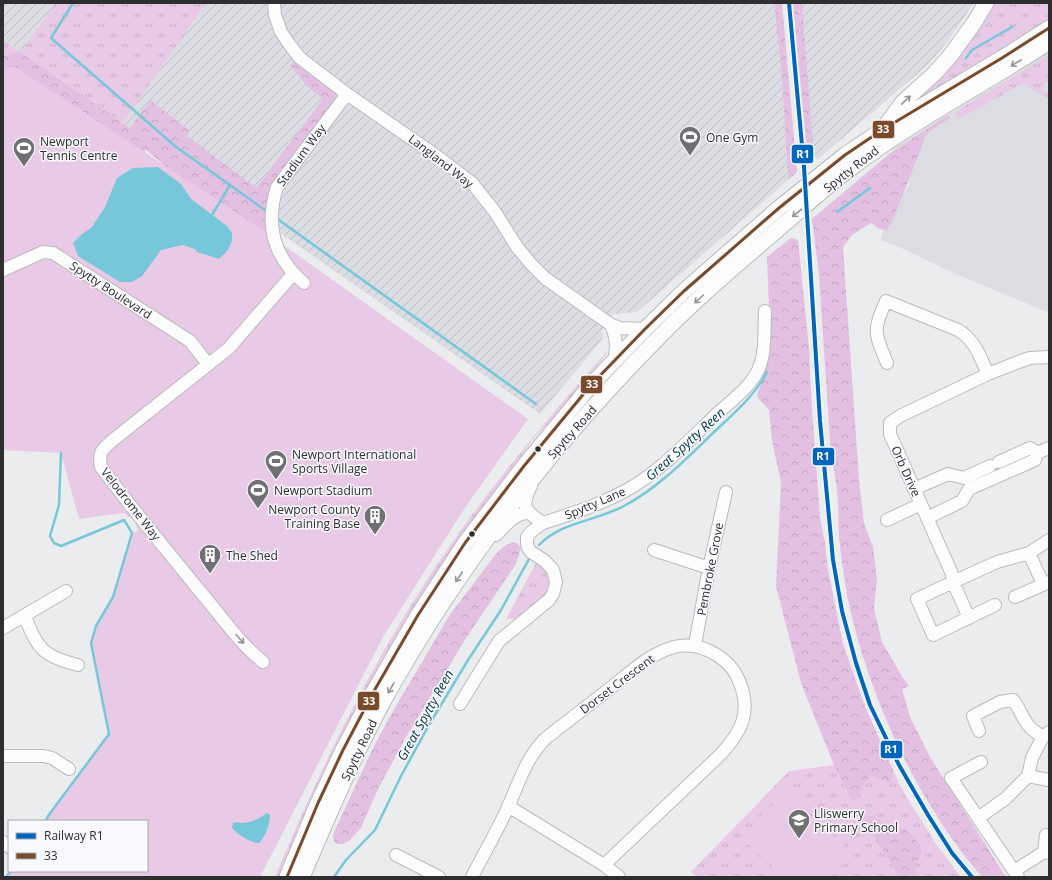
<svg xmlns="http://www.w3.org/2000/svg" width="1052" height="880" font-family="'Open Sans',sans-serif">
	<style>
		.built { fill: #dbdde3 }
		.industrial { fill: url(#industrial-furrows) }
		.grass { fill: url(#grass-tufts) }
		.forest { fill: url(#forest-crowns) }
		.garden { fill: #e8cae6 }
		.water { fill: #77c7db }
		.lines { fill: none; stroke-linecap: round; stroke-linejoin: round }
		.stream { stroke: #77c7db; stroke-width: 2.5 }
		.minor-casing { stroke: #babbbc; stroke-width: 14 }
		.major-casing { stroke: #babbbc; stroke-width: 17 }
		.minor { stroke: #fcfcfc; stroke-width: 12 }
		.major { stroke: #fcfcfc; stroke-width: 15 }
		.bus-1-casing { stroke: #f8f9fc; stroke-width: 6 }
		.bus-1 { stroke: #7a4b2a; stroke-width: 3 }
		.rail-1-casing { stroke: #f8f9fc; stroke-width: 7 }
		.rail-1 { stroke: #0065bd; stroke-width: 4 }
		.oneway { stroke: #959596 }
		.bus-dot { fill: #2e2e30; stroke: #f8f9fc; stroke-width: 1.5 }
		.labels { text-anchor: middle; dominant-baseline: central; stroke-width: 3; stroke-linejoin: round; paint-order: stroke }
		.poi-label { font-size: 12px; fill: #2e2e30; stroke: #f8f9fc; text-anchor: start }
		.street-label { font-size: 12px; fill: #2e2e30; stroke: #f8f9fc }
		.water-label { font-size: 13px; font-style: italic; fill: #003743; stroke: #f8f9fc }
		.line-badge { stroke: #f8f9fc; stroke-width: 1.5 }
		.badge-label { font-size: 11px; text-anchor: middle; font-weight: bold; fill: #fff }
	</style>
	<defs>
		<pattern id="industrial-furrows" width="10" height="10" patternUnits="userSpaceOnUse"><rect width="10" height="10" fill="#dbdde3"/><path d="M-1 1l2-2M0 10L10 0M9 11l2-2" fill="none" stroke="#bcbec3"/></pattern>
		<pattern id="grass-tufts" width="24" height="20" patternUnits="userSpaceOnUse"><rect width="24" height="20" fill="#e8cae6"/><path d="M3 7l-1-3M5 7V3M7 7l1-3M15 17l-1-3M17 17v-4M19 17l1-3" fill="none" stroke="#c7aec6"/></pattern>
		<pattern id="forest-crowns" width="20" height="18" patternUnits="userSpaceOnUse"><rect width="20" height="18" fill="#e3c0e1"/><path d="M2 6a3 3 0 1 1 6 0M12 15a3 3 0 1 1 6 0" fill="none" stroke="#c3a5c1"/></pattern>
	</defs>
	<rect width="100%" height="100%" fill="#ebeced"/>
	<!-- built -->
	<path class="built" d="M1049 52V313L945 269 901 248 881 240 886 220 909 185 908 177 892 149Z"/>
	<!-- industrial -->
	<path class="industrial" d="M3 3H774L782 80 788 180 637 312 613 314 602 330 603 335 601 341 540 414 3 40Z
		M802 3H974L948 41 929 64 818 159 814 156Z"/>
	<!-- grass -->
	<path class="grass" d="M56 3H206L123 123 20 53 3 56V40L20 52Z
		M993 3H1049V22L919 99 918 97Z
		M1049 55V79L1042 88 1049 94V100L1024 83 958 119 956 116 957 111Z
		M608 350 605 356 559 414 536 435 527 447 494 496 281 877H275C325 756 384 637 461 530 506 467 557 408 608 350Z
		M537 561 547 569 550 583 549 590 546 596 521 616 516 619H506Z
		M834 765 853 802 870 775 891 784 894 772 903 791 936 844 961 877H697L691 872 789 771Z"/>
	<!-- forest -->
	<path class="forest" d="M774 3H782L797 172 788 180 782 80Z
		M793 3H802L814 156 808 163Z
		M20 52 130 128 150 100 190 131 187 136 256 188 323 99 307 86 290 65 298 60 338 91 336 102 271 188 270 232 260 250 217 209 146 150 139 157 3 99V56Z
		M948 115 950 118 927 133 893 220 886 231 878 228 871 223 852 235 843 247 859 480 864 523 873 547 877 579 874 609 882 642 903 678 909 686 902 689 910 717 930 757 1006 877H982C916 801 867 693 847 595 844 576 841 556 839 538 838 520 839 501 836 483 835 474 833 465 831 456L819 275 812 219 889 154Z
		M791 238 798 240 809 349 812 409 820 518 825 543 828 570 843 644 864 704 894 772 891 784 870 775 853 803 834 765 801 683 779 598 776 586 781 482 772 441 769 410 757 397 764 370 769 307 767 257Z
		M512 542 517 543 521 548 516 564 468 635 406 737 378 789 361 828 350 840 343 844H337L334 842 333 836 334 832 374 746 397 704 428 652 449 616 495 555 503 547Z
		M874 815 889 828C893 828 898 827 901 828 913 833 920 843 922 854L916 863 917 875H898L862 817Z"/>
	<!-- garden -->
	<path class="garden" d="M14 66 261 229 528 419 464 509 383 637 260 877H6L12 871H147V821H46L48 816 109 734 91 643 96 626 113 597 132 533 138 531 134 519 123 513 79 519 61 453 3 450V71Z
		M785 792 853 854 831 877H784L741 837Z"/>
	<!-- water -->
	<path class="water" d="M158 167 181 184 191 199 227 226 232 233V241L228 250 219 259 197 252 195 249 183 245 161 250 142 276 132 282H120L78 256 73 243 81 235 92 227 105 207 117 178 133 168Z
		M267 813 270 815C270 824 265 838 259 843 250 843 237 834 232 828L233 823C237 822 239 823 243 823 251 823 260 818 267 813Z"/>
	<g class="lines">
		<!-- stream -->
		<path class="stream" d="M73 3 51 38 176 147 230 185 212 215
			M966 58 972 50 1012 27
			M230 185 269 213
			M837 212 870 188
			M276 218 536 404
			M539 545C561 522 596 521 624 506 658 488 685 460 713 433 733 414 754 397 767 372
			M46 821 48 816 109 734 91 643 96 626 113 597 132 533 124 520 61 546 54 543 50 536 59 505 61 453
			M6 877 11 871
			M334 877 346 860 375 830 401 776 429 725 468 660 501 610 529 559"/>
		<!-- minor casing -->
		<g class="minor-casing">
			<path id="minor" d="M274 3 275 15 281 32 289 44 300 58 347 94 438 157 472 183 495 212 517 247 531 264 545 278 610 324 620 328 645 329
				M3 270 43 252 53 253 190 341 208 364
				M304 283C273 257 265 225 277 187L347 94
				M610 324C617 337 617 346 614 361
				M1049 357 1030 358 1021 361 988 374 900 416 890 423V434L952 574 953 582 997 562 1029 553 1049 540
				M887 363C875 334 872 331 886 301L958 330C975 340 980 357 988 374
				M999 462 1030 448 1037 453
				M914 489 948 474 964 478 990 466
				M927 518 962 501 969 489 1035 460 1037 453 1049 448
				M887 520 921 504
				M543 523C571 514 599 505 625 491 659 473 690 439 718 413 732 400 752 386 759 368 766 351 764 329 765 311
				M496 535C505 526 515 512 529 513
				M654 550 709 568
				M1029 553 1043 584
				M1015 597 1049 582
				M25 616C36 648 44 657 78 665
				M969 618 953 582 917 599 933 635 995 605
				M3 628 66 591
				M695 645 709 568 726 492
				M263 662C238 642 219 613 198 589 166 549 132 509 101 467 98 451 102 450 113 440L229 348 293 274
				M460 704 499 641 549 600 553 594 556 582 553 570 545 561 531 552 528 548 527 543V537L531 532 543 523C525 511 520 507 531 486
				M979 731 973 716 1000 702 1013 700C1019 707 1021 715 1026 722 1030 729 1037 733 1043 737
				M3 756H44L52 758 69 769
				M981 762 951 778 1018 877
				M1028 776 1049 780
				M508 806 604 865 619 877
				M978 818 1005 799 1028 776 1032 758 1036 750 1043 737 1049 732
				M3 842 9 847
				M1044 852 1046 835
				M396 855 439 877
				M1014 871 1044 852 1049 853
				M472 877C484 853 498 830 509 805 520 780 526 758 546 738 568 721 591 703 613 686 632 671 651 653 674 647 690 643 704 647 717 655 728 662 737 673 741 686 751 715 740 733 721 754L604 865"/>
		</g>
		<!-- major casing -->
		<g class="major-casing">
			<path id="major" d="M886 125 903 102 935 73 950 56 974 23 986 3
				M287 877 318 803 343 750 374 691 418 615 465 543 524 466 591 385 645 329 684 291 779 208 845 155 882 130 1002 58 1049 28
				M302 877C328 817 353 757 384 700 462 559 559 436 673 323 705 291 741 261 776 231 802 209 827 185 855 165 916 119 985 84 1049 42"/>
		</g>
		<!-- minor -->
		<use href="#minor" class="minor"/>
		<!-- major -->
		<use href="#major" class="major"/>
		<!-- bus-1 casing -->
		<g class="bus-1-casing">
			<path id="bus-1" d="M287 877 318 803 343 750 374 691 418 615 465 543 524 466 591 385 645 329 684 291 779 208 845 155 882 130 1002 58 1049 28"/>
		</g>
		<!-- bus-1 -->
		<use href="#bus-1" class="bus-1"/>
		<!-- rail-1 casing -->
		<g class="rail-1-casing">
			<path id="rail-1" d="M789 3 804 167 820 421 833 560 842 611 856 663 870 705 899 765 928 815 952 853 972 877"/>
		</g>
		<!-- rail-1 -->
		<use href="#rail-1" class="rail-1"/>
	</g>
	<!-- one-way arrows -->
	<defs><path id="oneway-shaft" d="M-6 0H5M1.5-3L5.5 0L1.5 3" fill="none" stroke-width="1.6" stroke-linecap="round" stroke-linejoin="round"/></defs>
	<g class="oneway">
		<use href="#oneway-shaft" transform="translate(1016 63) rotate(149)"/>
		<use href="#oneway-shaft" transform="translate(906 100) rotate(-43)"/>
		<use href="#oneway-shaft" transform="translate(797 213) rotate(140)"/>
		<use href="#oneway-shaft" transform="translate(699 299) rotate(138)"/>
		<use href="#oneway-shaft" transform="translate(459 577) rotate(124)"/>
		<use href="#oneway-shaft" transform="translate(240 639) rotate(49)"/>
		<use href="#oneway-shaft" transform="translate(391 688) rotate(120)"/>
	</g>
	<!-- icons -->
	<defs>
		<g id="stadium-pin" transform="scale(1.15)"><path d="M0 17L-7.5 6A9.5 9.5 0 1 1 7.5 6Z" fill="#707072" stroke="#f8f9fc"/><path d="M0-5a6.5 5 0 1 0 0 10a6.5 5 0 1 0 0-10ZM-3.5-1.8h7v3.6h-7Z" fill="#fff"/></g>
		<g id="building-pin" transform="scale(1.15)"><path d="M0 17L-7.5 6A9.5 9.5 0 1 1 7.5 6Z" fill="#707072" stroke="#f8f9fc"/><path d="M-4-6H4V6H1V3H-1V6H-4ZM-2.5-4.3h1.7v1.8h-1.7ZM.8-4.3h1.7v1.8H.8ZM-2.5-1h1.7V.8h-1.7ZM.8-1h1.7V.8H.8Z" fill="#fff"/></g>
		<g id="school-pin" transform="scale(1.15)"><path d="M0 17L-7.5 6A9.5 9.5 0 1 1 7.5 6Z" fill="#707072" stroke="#f8f9fc"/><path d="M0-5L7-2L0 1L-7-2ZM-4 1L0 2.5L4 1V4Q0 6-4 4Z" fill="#fff"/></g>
	</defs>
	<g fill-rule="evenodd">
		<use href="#stadium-pin" x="690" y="137"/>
		<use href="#stadium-pin" x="24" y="148"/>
		<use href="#stadium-pin" x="276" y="461"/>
		<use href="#stadium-pin" x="258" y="490"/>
		<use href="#building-pin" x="375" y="516"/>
		<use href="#building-pin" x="210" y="555"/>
		<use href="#school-pin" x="799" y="820"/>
	</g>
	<!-- markers -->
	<g class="bus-dot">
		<circle cx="538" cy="449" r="3.5"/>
		<circle cx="472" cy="534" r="3.5"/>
	</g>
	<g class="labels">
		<!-- poi labels -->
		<g class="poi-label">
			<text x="706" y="137">One Gym</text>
			<text x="40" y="141">Newport<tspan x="40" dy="14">Tennis Centre</tspan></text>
			<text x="292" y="454">Newport International<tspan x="292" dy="14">Sports Village</tspan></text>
			<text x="274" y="490">Newport Stadium</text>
			<text x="360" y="509" text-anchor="end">Newport County<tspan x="360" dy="14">Training Base</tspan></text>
			<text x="226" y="555">The Shed</text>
			<text x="814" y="813">Lliswerry<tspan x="814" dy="14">Primary School</tspan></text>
		</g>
		<!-- street labels -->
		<g class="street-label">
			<text transform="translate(301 155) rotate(-54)">Stadium Way</text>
			<text transform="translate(441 161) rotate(38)">Langland Way</text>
			<text transform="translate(851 169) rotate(-38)">Spytty Road</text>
			<text transform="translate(111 290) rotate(33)">Spytty Boulevard</text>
			<text transform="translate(572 432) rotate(-48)">Spytty Road</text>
			<text transform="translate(906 471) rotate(66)">Orb Drive</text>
			<text transform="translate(595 503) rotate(-23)">Spytty Lane</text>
			<text transform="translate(131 504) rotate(52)">Velodrome Way</text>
			<text transform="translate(710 569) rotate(-79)">Pembroke Grove</text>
			<text transform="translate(617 684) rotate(-37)">Dorset Crescent</text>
			<text transform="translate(359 750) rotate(-64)">Spytty Road</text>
		</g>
		<!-- water labels -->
		<g class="water-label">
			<text transform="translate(685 444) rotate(-42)">Great Spytty Reen</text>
			<text transform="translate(425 715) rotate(-61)">Great Spytty Reen</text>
		</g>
	</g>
	<g class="line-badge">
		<rect x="872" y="120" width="23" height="19" rx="4" fill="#7a4b2a"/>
		<rect x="791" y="144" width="23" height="20" rx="4" fill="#0065bd"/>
		<rect x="580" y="375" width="23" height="19" rx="4" fill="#7a4b2a"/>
		<rect x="812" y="447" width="23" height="19" rx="4" fill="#0065bd"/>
		<rect x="357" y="691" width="23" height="20" rx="4" fill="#7a4b2a"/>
		<rect x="880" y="740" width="23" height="19" rx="4" fill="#0065bd"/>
	</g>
	<g class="badge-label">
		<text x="883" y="133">33</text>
		<text x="803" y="158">R1</text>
		<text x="592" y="388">33</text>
		<text x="823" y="460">R1</text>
		<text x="369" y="705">33</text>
		<text x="891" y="753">R1</text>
	</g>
	<!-- border -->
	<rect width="1052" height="880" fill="none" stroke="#2e2e30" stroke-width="8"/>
	<!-- legend -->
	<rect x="8" y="820" width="140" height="52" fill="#f8f9fc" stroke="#a7a8aa"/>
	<rect x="16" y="833" width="20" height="6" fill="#0065bd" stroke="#a7a8aa"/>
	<text x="44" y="840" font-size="12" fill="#2e2e30">Railway R1</text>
	<rect x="16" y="853" width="20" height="6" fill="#7a4b2a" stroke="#a7a8aa"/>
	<text x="44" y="860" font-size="12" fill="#2e2e30">33</text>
</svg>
